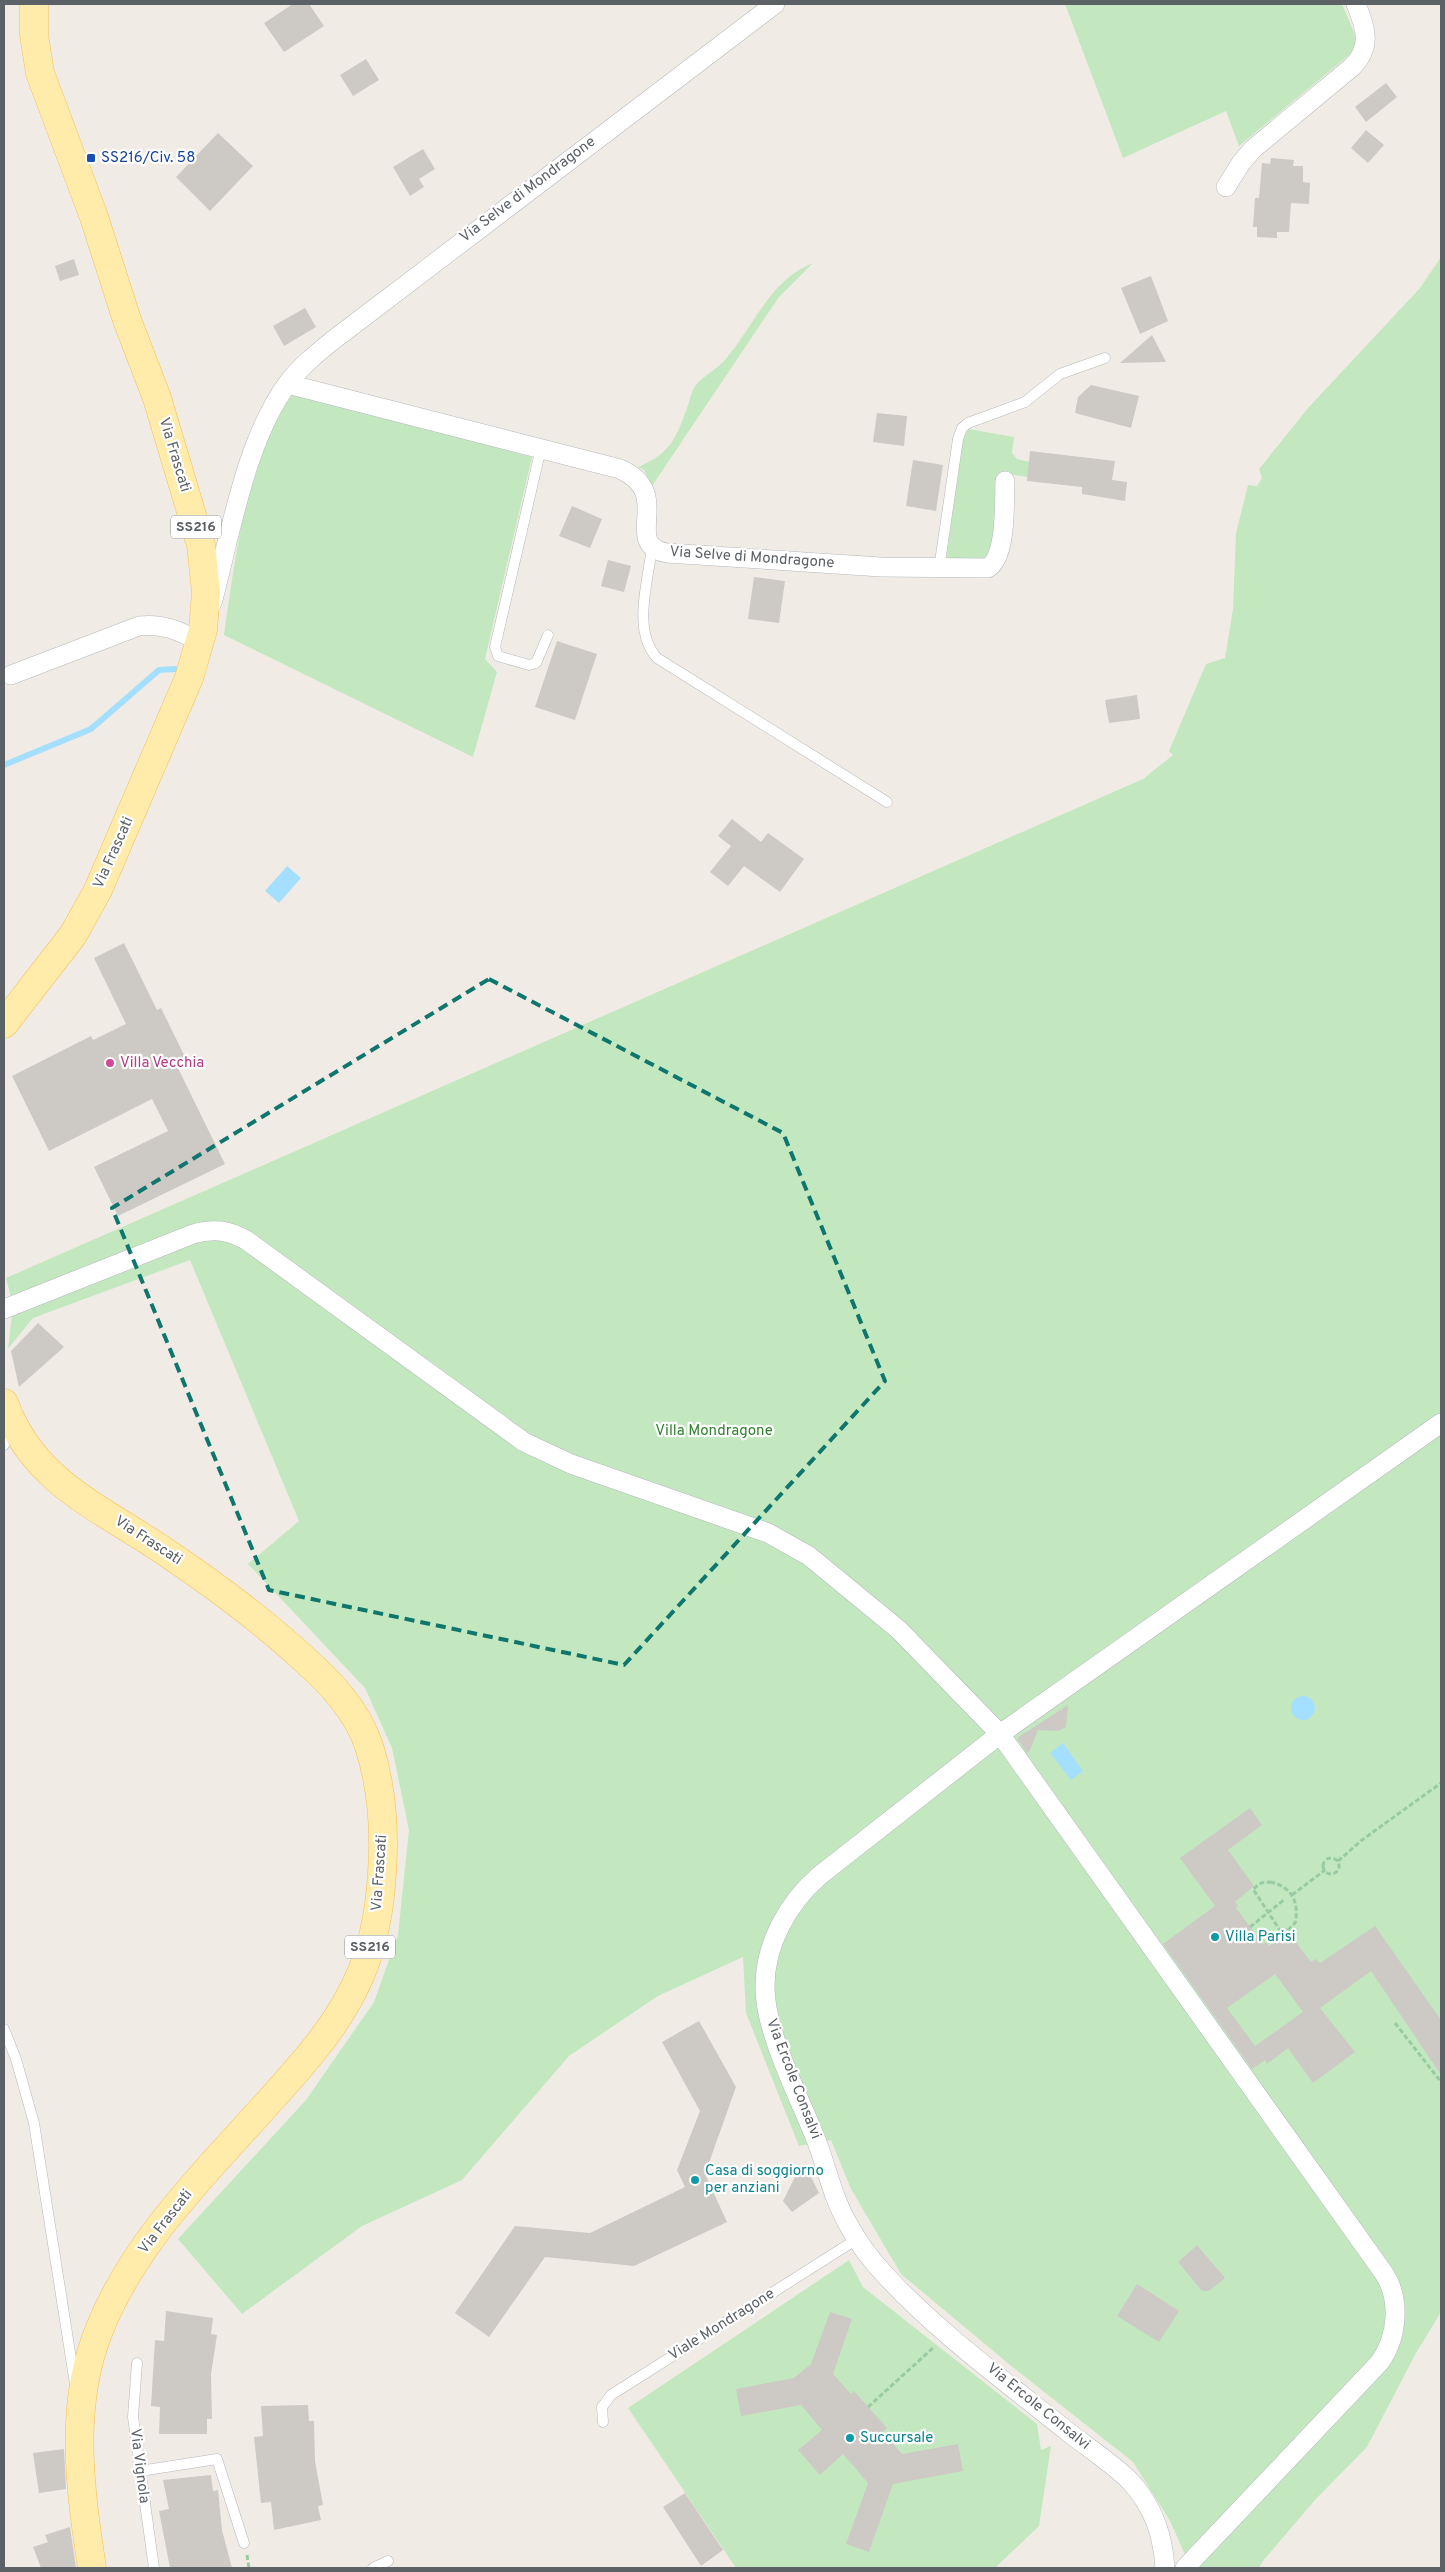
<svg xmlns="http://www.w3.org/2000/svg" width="1445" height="2572" font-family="Overpass,sans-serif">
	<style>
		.green { fill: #c3e8c0 }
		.water { fill: #a5dfff }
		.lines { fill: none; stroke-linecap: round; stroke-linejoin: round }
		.stream { stroke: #a5dfff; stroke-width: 6 }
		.building { fill: #cdc9c4; fill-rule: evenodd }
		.service-casing { stroke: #b5b8bc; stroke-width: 11 }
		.minor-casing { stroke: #b5b8bc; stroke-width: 20 }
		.primary-casing { stroke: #f8be55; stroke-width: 29 }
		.path { stroke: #98caa3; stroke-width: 3; stroke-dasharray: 5 2.5; stroke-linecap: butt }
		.service { stroke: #fff; stroke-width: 10 }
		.minor { stroke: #fff; stroke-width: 19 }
		.primary { stroke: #ffebaa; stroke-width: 28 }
		.marked { fill: none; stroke: #0f766e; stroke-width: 4; stroke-dasharray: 10 6; stroke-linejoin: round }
		.transit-dot { fill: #1a4fb4; stroke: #fff; stroke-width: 2 }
		.hotel-dot { fill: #d1479c; stroke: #fff; stroke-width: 2 }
		.culture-dot { fill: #0f9aa8; stroke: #fff; stroke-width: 2 }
		.labels { text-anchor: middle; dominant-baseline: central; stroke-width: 4.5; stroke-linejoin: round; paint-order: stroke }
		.shield { fill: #fff; stroke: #8d9094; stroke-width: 1 }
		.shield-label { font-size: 14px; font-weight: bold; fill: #5c6166 }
		.transit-label { font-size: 15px; fill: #164399; stroke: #fff; text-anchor: start }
		.street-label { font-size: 15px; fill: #5c6166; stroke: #fff }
		.hotel-label { font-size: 15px; fill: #b23c85; stroke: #fff; text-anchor: start }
		.park-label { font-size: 15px; fill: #328230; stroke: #fff }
		.culture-label { font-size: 15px; fill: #0d838f; stroke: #fff; text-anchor: start }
	</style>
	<rect width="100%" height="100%" fill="#f0ece5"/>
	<!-- green -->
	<path class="green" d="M1065 4H1342L1360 46 1239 146 1226 111 1123 158Z
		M1441 257V2312L1416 2353 1367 2447 1315 2500 1263 2561 1259 2568H1191L1170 2521 1133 2462 1010 2365 901 2274 851 2189 831 2140 799 2146 746 2013 743 1957 658 1996 569 2056 462 2180 362 2226 242 2314 178 2239 306 2100 374 2002 398 1935 409 1830 392 1748 365 1688 248 1564 299 1521 190 1260 33 1318 8 1349 13 1305 6 1278 1143 779 1173 755 1169 751 1206 664 1225 658 1233 609 1236 533 1248 485 1257 486 1262 478 1259 469 1309 407 1420 288Z
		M813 263 779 297 652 486 644 470 638 467C671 453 675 440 687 408 690 401 691 392 695 386 703 376 716 370 724 361 755 326 768 281 813 263Z
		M293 393 532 457 485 659 497 672 473 757 224 635C233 573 249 436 293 393Z
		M969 429 1014 437 1012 453 1017 459 1030 462 1028 477 999 473 994 554 989 561H946L963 438Z
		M849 2260 863 2287 1037 2424 1041 2450 1051 2446 1039 2526 995 2568H736L628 2408Z"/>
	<!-- water -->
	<path class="water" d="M287 866 301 878 279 903 265 891Z
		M1291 1708a12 12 0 1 1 24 0a12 12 0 1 1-24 0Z
		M1063 1743 1083 1771 1071 1780 1050 1753Z"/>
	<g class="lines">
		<!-- stream -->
		<path class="stream" d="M4 765 91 729 159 670 175 669"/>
	</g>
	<!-- building -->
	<path class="building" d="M293 4H309L324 26 284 52 264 23Z
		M366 59 379 80 353 96 340 75Z
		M1386 83 1397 97 1366 122 1355 107Z
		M1366 130 1384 145 1368 163 1351 148Z
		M218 133 253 166 210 211 176 177Z
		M423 149 435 169 419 179 424 187 410 196 393 167Z
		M1271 158 1294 160 1293 166H1303V182L1310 183 1309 204 1291 203 1289 232H1277V238L1257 237V227H1253L1255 198H1259L1262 163 1270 164Z
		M74 259 79 275 60 281 55 266Z
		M1151 276 1168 321 1140 334 1121 288Z
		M305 308 316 327 284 346 273 326Z
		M1152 335 1166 362 1120 363Z
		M1091 385 1139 396 1131 428 1075 413 1078 397Z
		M877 413 907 416 904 446 873 442Z
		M1030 451 1115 461 1112 480 1127 482 1125 501 1082 494V487L1027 481Z
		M913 460 943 465 936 511 906 506Z
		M572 506 602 519 590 548 559 536Z
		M608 560 631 566 624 592 601 586Z
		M754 577 785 581 779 623 748 619Z
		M557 641 597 654 575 720 535 707Z
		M1137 695 1140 719 1109 723 1105 700Z
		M732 819 761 842 768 833 804 859 780 892 744 866 728 886 710 872 731 846 718 836Z
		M124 943 157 1010 161 1008 187 1061 177 1066 225 1164 118 1216 94 1167 168 1131 152 1099 49 1151 12 1076 91 1036 93 1040 126 1024 94 958Z
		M38 1323 64 1347 19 1387 11 1351Z
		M1068 1705 1066 1727 1058 1731 1038 1730 1030 1750 1027 1753 1017 1738Z
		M1250 1808 1262 1825 1228 1850 1254 1886 1235 1902 1238 1906 1236 1908 1263 1944 1266 1942 1269 1946 1288 1932 1311 1962 1316 1959 1320 1963 1375 1926 1441 2020V2075L1371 1971 1320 2008 1355 2052 1313 2083 1288 2048 1267 2064 1265 2060 1252 2069 1163 1944 1215 1906 1180 1858ZM1275 1974 1303 2012 1255 2046 1227 2008Z
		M699 2021 736 2087 705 2174 727 2222 634 2266 545 2257 489 2337 455 2313 515 2226 590 2233 685 2187 677 2170 700 2111 662 2042Z
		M807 2169 819 2193 792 2212 783 2201 797 2173Z
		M1197 2245 1225 2278 1209 2291H1202L1178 2262Z
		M1137 2284 1179 2311 1159 2342 1117 2316Z
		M166 2311 213 2318 211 2334 217 2335 211 2374 212 2419H207V2434H159L160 2407 151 2406 155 2340 164 2341Z
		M830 2312 852 2319 833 2374 851 2394 854 2391 887 2428 883 2432 902 2454 958 2444 963 2471 893 2484 869 2552 846 2544 868 2483 843 2454 820 2475 798 2450 822 2430 801 2405 741 2416 736 2389 794 2378 811 2364Z
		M308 2405 309 2421H314L315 2461 323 2505 318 2506 321 2520 274 2530 271 2502 261 2503 254 2437 263 2436 261 2406Z
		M64 2449 66 2489 39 2493 33 2453Z
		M211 2475 213 2491 218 2490 222 2530 232 2568H170L159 2511 169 2509 163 2480Z
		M685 2493 723 2550 701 2566 663 2507Z
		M70 2527 76 2568H41L33 2547 48 2542 45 2535Z"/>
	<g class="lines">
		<!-- service casing -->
		<g class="service-casing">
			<path id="service" d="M541 448 495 647 498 656 529 665 536 663 548 635
				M652 547C648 582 632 630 657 658L887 802
				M939 569 958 439 962 428 968 423 1025 402 1060 374 1105 358
				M4 1445 7 1427
				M4 2029 16 2059 34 2123 75 2384
				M137 2363 133 2417 154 2568
				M603 2422 602 2407 611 2395 857 2239
				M140 2471 217 2459 244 2543
				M373 2568 388 2561"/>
		</g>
		<!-- minor casing -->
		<g class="minor-casing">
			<path id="minor" d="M1226 187 1241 163 1253 149 1352 67C1372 47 1366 28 1356 4
				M288 384 620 469C676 494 620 544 667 553L881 567 988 568C1007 556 1004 503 1005 481
				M212 603C231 533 245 441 288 383 300 367 316 354 332 341L775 4
				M11 675 139 626C163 623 180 631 200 642L203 634
				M4 1309 193 1234C213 1228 228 1230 246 1240L524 1442 571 1464 768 1533 809 1556 899 1630 1000 1734 1383 2272C1401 2298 1398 2336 1380 2362L1185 2568
				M1165 2568C1163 2534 1153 2506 1130 2481 1111 2462 1088 2448 1067 2431 1006 2382 940 2334 886 2276 872 2261 858 2243 848 2224 833 2198 827 2169 817 2142 800 2098 764 2031 765 1986 765 1944 788 1903 819 1876L1000 1734 1441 1423"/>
		</g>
		<!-- primary casing -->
		<g class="primary-casing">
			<path id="primary" d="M4 1024 73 935 98 890 189 678 203 630 206 592 201 545 157 398 127 320 94 217 40 73 34 35V4
				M4 1403C33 1482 99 1507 164 1551 213 1584 261 1619 305 1660 332 1684 357 1711 369 1746 382 1787 385 1830 382 1873 380 1907 375 1939 362 1971 341 2023 303 2064 266 2105 205 2173 135 2241 100 2328 68 2405 80 2488 92 2568"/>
		</g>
		<!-- path -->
		<path class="path" d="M1323 1866a8 8 0 1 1 16 0a8 8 0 1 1-16 0Z
			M1338 1861 1362 1840 1441 1783
			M1270 1882C1291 1886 1300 1902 1295 1923L1283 1935 1253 1889 1261 1883Z
			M1292 1895 1325 1870
			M1250 1927 1285 1899
			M1395 2023 1441 2082
			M868 2407 934 2347
			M247 2555 249 2568"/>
		<!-- service -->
		<use href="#service" class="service"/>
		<!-- minor -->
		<use href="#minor" class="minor"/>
		<!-- primary -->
		<use href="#primary" class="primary"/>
	</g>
	<!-- marked area -->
	<path class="marked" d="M489 979 783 1133 885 1381 624 1665 269 1590 112 1208Z"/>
	<!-- markers -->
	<rect class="transit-dot" x="86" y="153" width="10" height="10" rx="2.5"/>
	<circle class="hotel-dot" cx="110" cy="1063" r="5"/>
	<g class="culture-dot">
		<circle cx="1215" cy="1937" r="5"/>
		<circle cx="695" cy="2180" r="5"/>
		<circle cx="850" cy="2438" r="5"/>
	</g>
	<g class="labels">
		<!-- shield labels -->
		<g class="shield">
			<rect x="171" y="515.5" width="50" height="23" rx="4"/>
			<rect x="345" y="1935.5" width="50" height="23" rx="4"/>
		</g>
		<g class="shield-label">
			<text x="196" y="527">SS216</text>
			<text x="370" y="1947">SS216</text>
		</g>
		<!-- transit labels -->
		<g class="transit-label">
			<text x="101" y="158">SS216/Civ. 58</text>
		</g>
		<!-- street labels -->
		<g class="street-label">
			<text transform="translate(528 190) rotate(-37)">Via Selve di Mondragone</text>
			<text transform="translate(174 455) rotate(73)">Via Frascati</text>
			<text transform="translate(752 558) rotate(4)">Via Selve di Mondragone</text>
			<text transform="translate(114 853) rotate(-66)">Via Frascati</text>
			<text transform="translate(148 1541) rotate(33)">Via Frascati</text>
			<text transform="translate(380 1873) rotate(-86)">Via Frascati</text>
			<text transform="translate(793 2079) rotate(69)">Via Ercole Consalvi</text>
			<text transform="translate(166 2222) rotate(-52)">Via Frascati</text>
			<text transform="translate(722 2325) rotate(-32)">Viale Mondragone</text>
			<text transform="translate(1038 2407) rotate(39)">Via Ercole Consalvi</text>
			<text transform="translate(139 2466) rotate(83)">Via Vignola</text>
		</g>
		<!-- hotel labels -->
		<g class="hotel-label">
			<text x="120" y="1063">Villa Vecchia</text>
		</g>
		<!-- park labels -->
		<g class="park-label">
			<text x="714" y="1431">Villa Mondragone</text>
		</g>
		<!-- culture labels -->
		<g class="culture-label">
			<text x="1225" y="1937">Villa Parisi</text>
			<text x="705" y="2171">Casa di soggiorno<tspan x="705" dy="17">per anziani</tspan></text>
			<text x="860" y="2438">Succursale</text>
		</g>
	</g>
	<!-- border -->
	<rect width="1445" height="2572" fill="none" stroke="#5c6166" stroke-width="10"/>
</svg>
